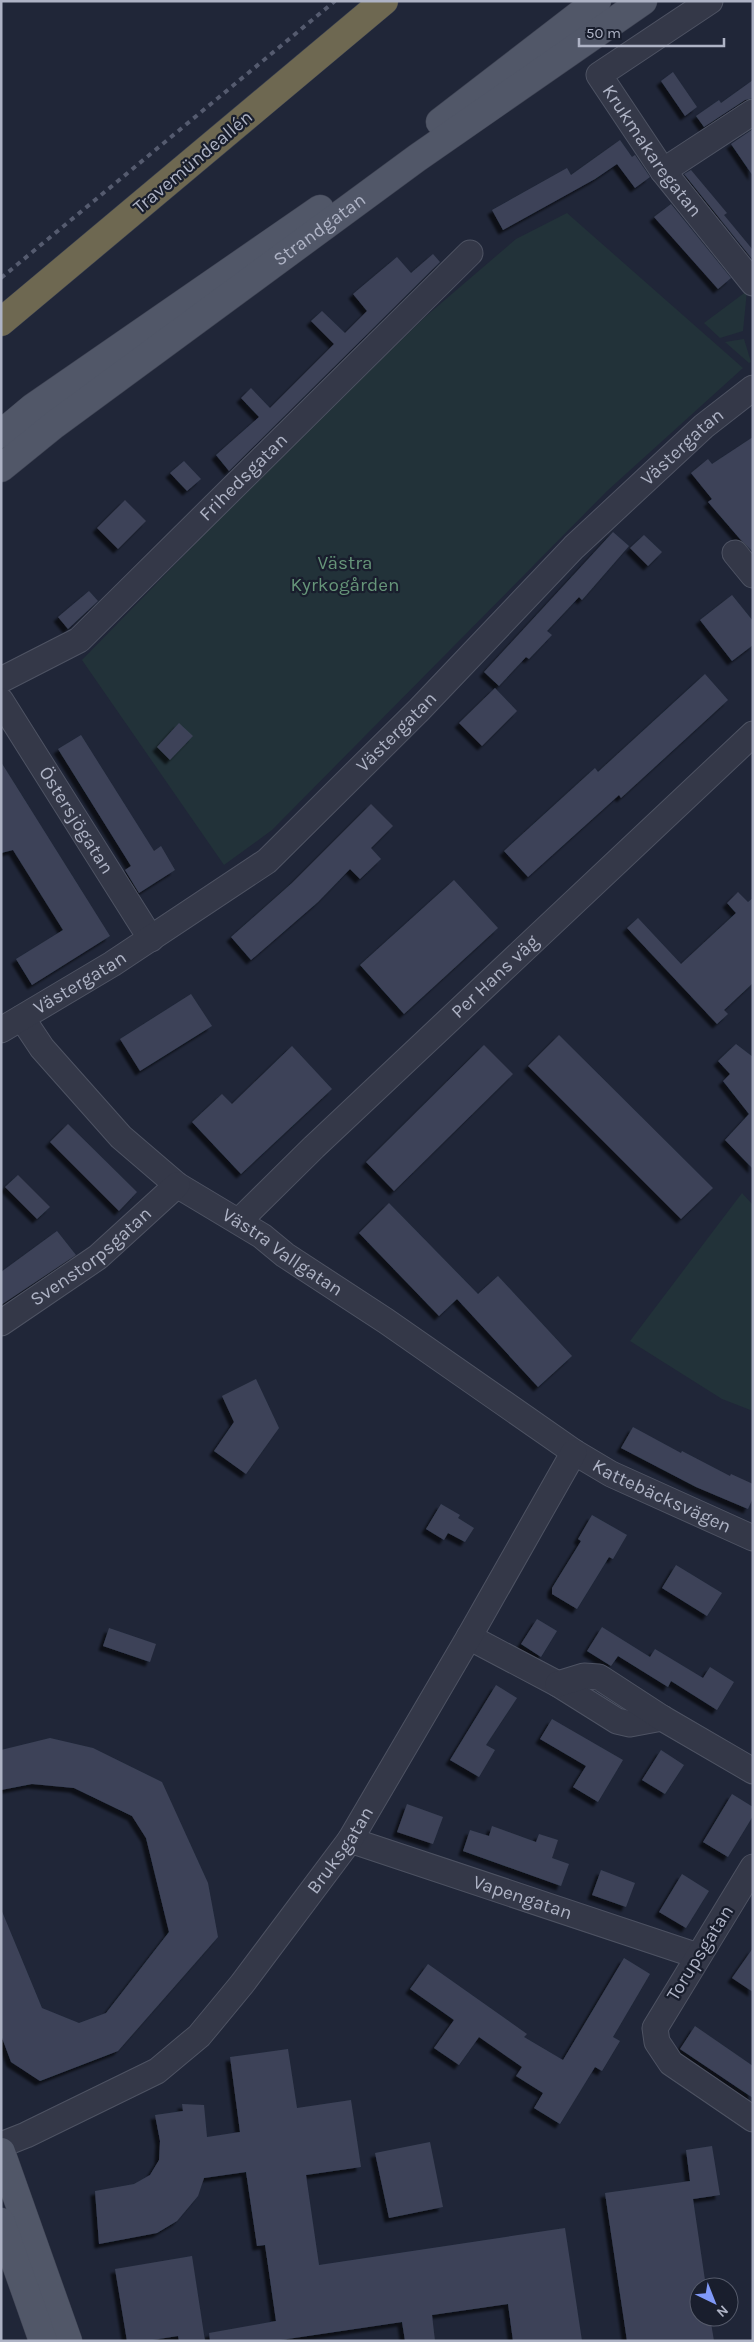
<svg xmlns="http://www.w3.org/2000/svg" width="754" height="2342" font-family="Karla,sans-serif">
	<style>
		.green { fill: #223239 }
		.building { fill: #3c4358; filter: url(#shadow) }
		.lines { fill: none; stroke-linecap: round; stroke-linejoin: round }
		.minor-casing { stroke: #4e5363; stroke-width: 27 }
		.major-casing { stroke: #3d4252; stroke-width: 29 }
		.highway-casing { stroke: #3b4050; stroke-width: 29 }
		.minor { stroke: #343848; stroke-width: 25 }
		.major { stroke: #515768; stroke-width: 28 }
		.highway { stroke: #6e6851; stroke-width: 28 }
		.rail { stroke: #555b6f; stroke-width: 4; stroke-dasharray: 5 5; stroke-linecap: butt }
		.labels { text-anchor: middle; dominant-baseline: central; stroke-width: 4.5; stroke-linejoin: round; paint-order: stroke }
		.street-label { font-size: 19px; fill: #aeb3c5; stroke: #191e2d }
		.park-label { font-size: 19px; fill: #669579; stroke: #191e2d }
	</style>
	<defs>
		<filter id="shadow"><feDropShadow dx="-4.5" dy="4.5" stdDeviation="1" flood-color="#0009"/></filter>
	</defs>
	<rect width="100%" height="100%" fill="#202638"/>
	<!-- green -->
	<path class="green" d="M567 213 743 368 607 491 272 830 224 865 82 660 275 462 425 317 516 239Z
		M747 291 743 331 720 338 704 323Z
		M744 339 751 362 749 363 725 342Z
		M742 1193 753 1205V1411L722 1399 630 1341Z"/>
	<!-- building -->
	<path class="building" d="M673 72 697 107 685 116 661 81Z
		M753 80V98L745 100 704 127 696 116 719 100 721 103Z
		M753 129V176L731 144Z
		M620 140 632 157 635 155 650 177 635 188 617 164 595 179 503 230 492 210 567 168 571 175Z
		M691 170 727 213 724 215 753 250V260L684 174Z
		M671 204 731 278 718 289 654 217Z
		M433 254 440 262 229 471 216 455 259 417 241 398 251 388 270 408 334 344 311 321 322 311 345 333 367 311 353 294 397 257 411 273Z
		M753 437V552L740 539 708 502 712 499 691 473 708 459 712 464Z
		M184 461 201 479 187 491 170 473Z
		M125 500 146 521 118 549 97 528Z
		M613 532 629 546 582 600 579 597 547 631 552 635 529 659 526 657 499 686 484 672Z
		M644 535 662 552 648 566 630 548Z
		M89 591 98 601 68 629 58 617Z
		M732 595 753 621V645L732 661 700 620Z
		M705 674 728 700 621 798 619 795 528 877 504 851 595 768 598 772Z
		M495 688 517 711 482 746 459 723Z
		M179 723 193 736 170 760 157 747Z
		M81 735 154 851 161 846 175 870 139 893 125 870 131 866 58 749Z
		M1 762 110 936 32 985 16 959 63 930 13 850 1 853Z
		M371 804 393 826 371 848 381 859 360 879 350 869 318 902 251 960 231 937 292 883Z
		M454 880 498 928 404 1014 360 965Z
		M738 892 748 902 753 898V983L724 1010 728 1014 717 1024 627 928 638 918 681 964 736 913 727 903Z
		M191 994 212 1026 140 1071 120 1039Z
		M559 1035 713 1188 681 1219 528 1066Z
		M736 1044 753 1057V1169L725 1140 749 1114 723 1081 730 1074 718 1061Z
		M484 1045 513 1074 394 1191 366 1162Z
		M292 1046 332 1089 241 1174 192 1122 222 1094 232 1104Z
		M68 1124 137 1192 119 1211 50 1142Z
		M18 1175 50 1207 37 1219 5 1187Z
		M389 1203 478 1294 498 1276 572 1356 538 1387 457 1299 439 1316 359 1233Z
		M57 1231 76 1255 1 1305V1272Z
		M256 1379 279 1428 246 1474 214 1451 234 1422 222 1396Z
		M633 1427 681 1453 682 1451 730 1476 731 1474 753 1484V1498L748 1509 696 1487 621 1448Z
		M441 1504 460 1515 458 1518 474 1528 465 1542 448 1533 444 1540 426 1529Z
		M592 1515 627 1535 613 1559 609 1557 577 1609 552 1594V1588L581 1541 578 1539Z
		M676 1565 722 1593 707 1616 662 1588Z
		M537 1619 557 1631 541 1657 521 1644Z
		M602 1627 650 1657 655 1649 703 1678 710 1667 734 1682 717 1710 671 1681 668 1687 618 1656 611 1666 587 1651Z
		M109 1628 156 1644 150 1662 103 1646Z
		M496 1685 517 1698 486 1745 495 1750 479 1777 450 1760Z
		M552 1719 623 1760 598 1802 573 1787 586 1766 540 1739Z
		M50 1738 93 1748 162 1782 208 1883 218 1937 118 2051 40 2081 11 2062 1 2035V1909L42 2008 79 2023 106 2013 169 1932 146 1838 132 1816 74 1788 32 1784 1 1790V1750Z
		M661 1750 684 1765 665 1794 642 1780Z
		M732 1794 753 1807V1816L728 1857 703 1842Z
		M407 1804 443 1817 433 1844 397 1832Z
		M492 1826 536 1842 539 1834 558 1840 552 1858 569 1864 561 1886 463 1851 470 1830 489 1836Z
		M601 1870 635 1883 626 1907 592 1895Z
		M682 1874 709 1891 686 1928 659 1912Z
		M753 1948V1992L732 1978Z
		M624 1958 650 1974 613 2037 620 2041 602 2071 595 2067 560 2124 534 2108 543 2093 516 2076 522 2067 479 2037 459 2065 434 2048 454 2020 410 1989 428 1964 527 2034 524 2037 563 2060Z
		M695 2026 753 2066V2098L680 2049Z
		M288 2049 297 2108 351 2100 361 2167 306 2175 319 2265 565 2228 582 2341H513L508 2304 432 2315 435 2341H405L402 2322 274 2341H210L209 2333 276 2321 265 2245 257 2246 246 2172 204 2178 198 2196 177 2221 157 2233 99 2244 95 2191 134 2184 150 2175 159 2160 160 2141 155 2115 183 2111 182 2104 204 2105 207 2137 240 2132 230 2057Z
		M430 2142 443 2207 389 2218 375 2153Z
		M712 2146 720 2195 693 2199 706 2287H699V2317H710L714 2341H627L605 2193 690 2181 686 2150Z
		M192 2256 205 2341H179L178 2336 146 2341H127L115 2269Z"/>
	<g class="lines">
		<!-- minor casing -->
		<g class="minor-casing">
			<g id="minor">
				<path id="s1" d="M710 1 599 75 663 171 753 283"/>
				<path d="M663 171 753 112"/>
				<path d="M735 553 753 575"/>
				<path id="s2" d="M1 680 79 640 470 253"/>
				<path id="s3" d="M1 701 151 939"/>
				<path id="s4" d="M22 1018 42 1048 121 1137 177 1185 262 1236 285 1255 386 1321 574 1452 611 1474 753 1538"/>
				<path id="s5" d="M1 1030 112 964 267 861 419 710 574 547 704 426 753 388"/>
				<path id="s6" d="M239 1221 314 1147 753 734"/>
				<path id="s7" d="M1 1323 98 1257 177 1185"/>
				<path d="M469 1637 558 1684 617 1721 630 1724 662 1718"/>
				<path d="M558 1684 584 1676 599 1677 662 1718 753 1771"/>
				<path id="s8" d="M350 1840 698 1956"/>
				<path d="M753 1867 655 2028 657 2042 671 2063 753 2119"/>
				<path id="s9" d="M1 2145 26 2135 157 2071 199 2036 242 1984 350 1840 469 1637 574 1452"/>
			</g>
		</g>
		<!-- major casing -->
		<g class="major-casing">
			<g id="major">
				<path d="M440 122 597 1"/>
				<path d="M1 434 32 408 320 209"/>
				<path id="s10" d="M1 468 54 425 417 158 643 1"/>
				<path d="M1 2152 68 2341"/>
				<path d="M1 2222 43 2341"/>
			</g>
		</g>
		<!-- highway casing -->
		<g class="highway-casing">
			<path id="highway" d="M1 322 384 1"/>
		</g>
		<!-- minor -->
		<use href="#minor" class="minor"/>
		<!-- major -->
		<use href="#major" class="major"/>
		<!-- highway -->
		<use href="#highway" class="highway"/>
		<!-- rail -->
		<path class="rail" d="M1 278 335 1"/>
	</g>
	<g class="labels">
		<!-- street labels -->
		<g class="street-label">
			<text stroke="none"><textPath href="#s1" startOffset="226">Krukmakaregatan</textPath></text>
			<text transform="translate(193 162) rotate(-40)">Travemündeallén</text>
			<text stroke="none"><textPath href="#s10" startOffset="398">Strandgatan</textPath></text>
			<text stroke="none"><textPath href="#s5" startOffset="902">Västergatan</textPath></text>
			<text stroke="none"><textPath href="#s2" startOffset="319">Frihedsgatan</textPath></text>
			<text stroke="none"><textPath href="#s5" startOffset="498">Västergatan</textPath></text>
			<text stroke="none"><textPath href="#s3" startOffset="141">Östersjögatan</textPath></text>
			<text stroke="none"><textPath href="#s6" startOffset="354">Per Hans väg</textPath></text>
			<text stroke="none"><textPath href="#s5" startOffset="92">Västergatan</textPath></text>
			<text stroke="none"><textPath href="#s4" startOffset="354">Västra Vallgatan</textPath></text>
			<text stroke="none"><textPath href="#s7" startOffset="112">Svenstorpsgatan</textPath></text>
			<text stroke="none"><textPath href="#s4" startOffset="806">Kattebäcksvägen</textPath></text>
			<text stroke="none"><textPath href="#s9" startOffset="461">Bruksgatan</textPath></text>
			<text stroke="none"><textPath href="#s8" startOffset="182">Vapengatan</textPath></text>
			<text transform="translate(700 1953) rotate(-58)">Torupsgatan</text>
		</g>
		<!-- park labels -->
		<g class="park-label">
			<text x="345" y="563">Västra<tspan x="345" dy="22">Kyrkogården</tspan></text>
		</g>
	</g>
	<!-- border -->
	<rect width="754" height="2342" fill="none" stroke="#aeb3c5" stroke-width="5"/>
	<!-- north arrow -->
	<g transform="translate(714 2302) rotate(137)"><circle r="24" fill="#191e2d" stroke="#555a6a"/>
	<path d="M0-4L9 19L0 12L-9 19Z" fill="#8099f8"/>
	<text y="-8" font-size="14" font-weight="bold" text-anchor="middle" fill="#aeb3c5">N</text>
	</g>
	<!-- scale -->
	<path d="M579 38v8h145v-8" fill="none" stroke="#aeb3c5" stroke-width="2.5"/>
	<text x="586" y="38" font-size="15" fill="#aeb3c5" stroke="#191e2d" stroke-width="4" paint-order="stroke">50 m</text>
</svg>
